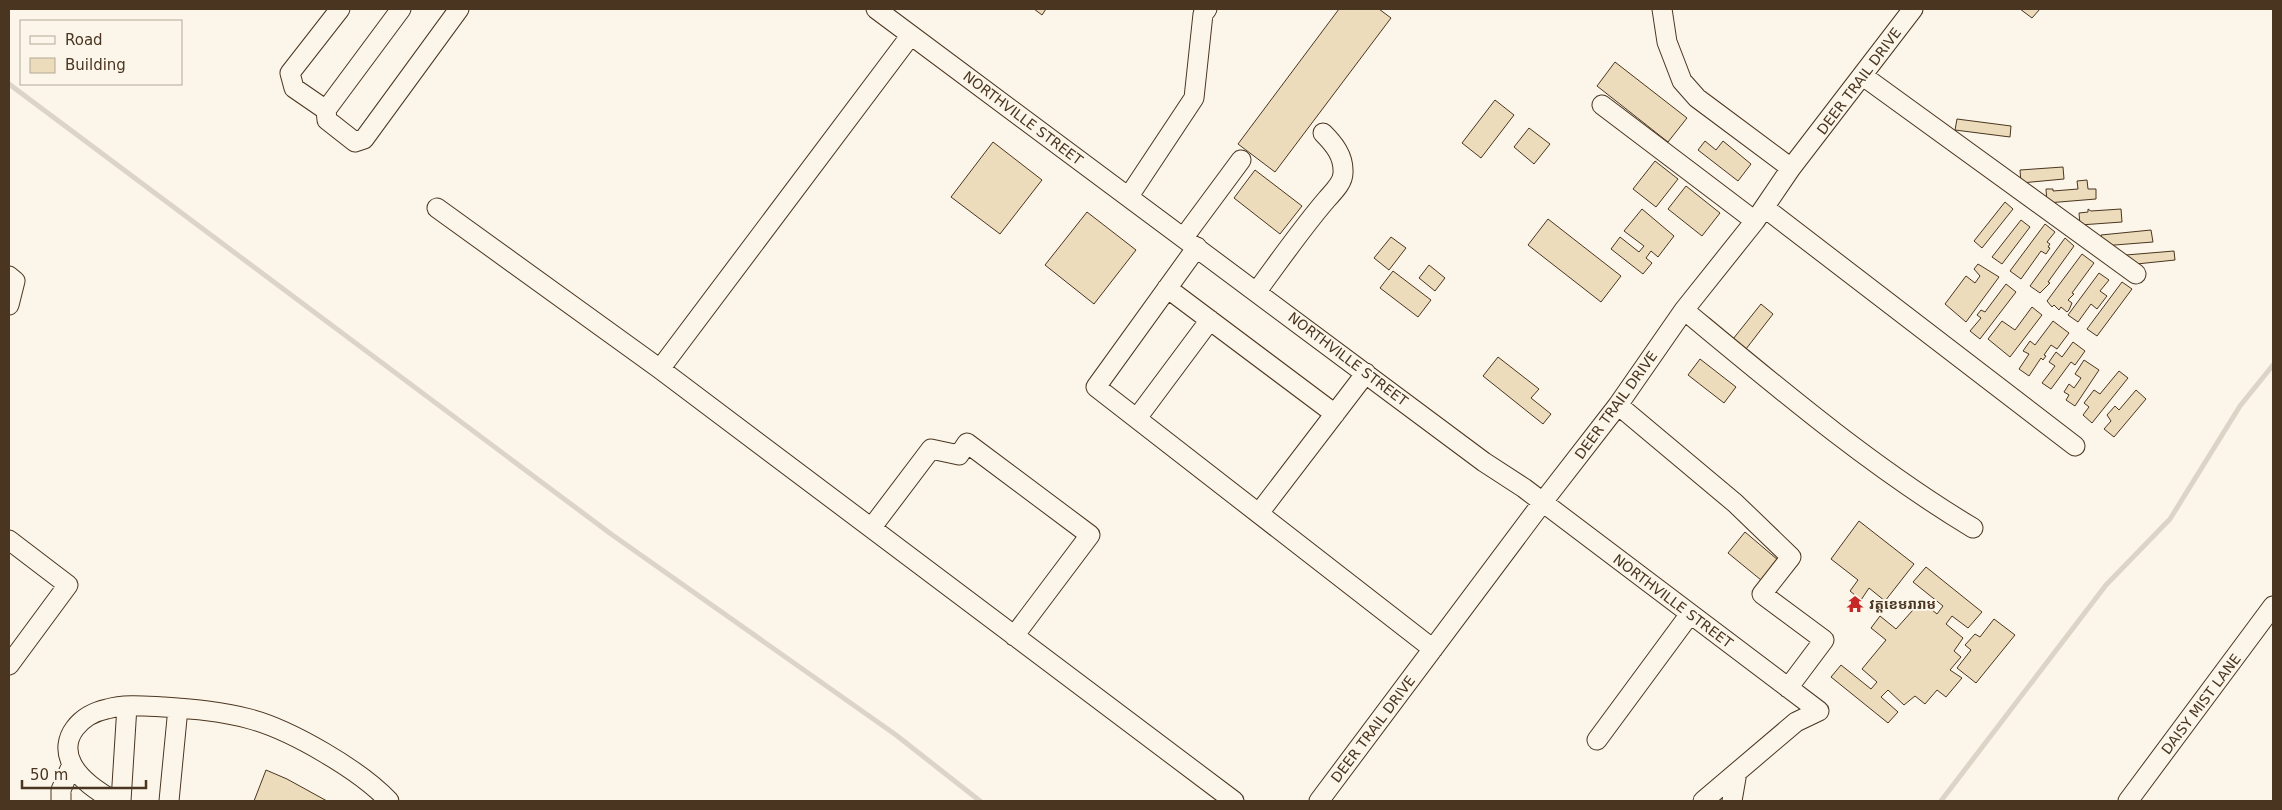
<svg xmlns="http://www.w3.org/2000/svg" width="2282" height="810" font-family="'DejaVu Sans','Noto Sans Khmer',sans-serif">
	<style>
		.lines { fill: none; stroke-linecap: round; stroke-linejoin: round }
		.stream { stroke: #dcd4c6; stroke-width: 5 }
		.building { fill: #ecdcbc; stroke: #4a3520 }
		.minor-casing { stroke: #4a3520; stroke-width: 21 }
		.minor { stroke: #fbf6e9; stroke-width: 19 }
		.labels { text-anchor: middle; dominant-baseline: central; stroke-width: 4; stroke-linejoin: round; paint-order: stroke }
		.street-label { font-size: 14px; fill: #4a3520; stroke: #fbf6e9 }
		.poi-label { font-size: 14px; font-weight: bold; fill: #4a3520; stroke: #fbf6e9; text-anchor: start }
	</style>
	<rect width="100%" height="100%" fill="#fbf6e9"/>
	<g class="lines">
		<!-- stream -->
		<path class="stream" d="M9 84 611 534 896 735 980 801
			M1941 801 2106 585 2170 519 2240 406 2273 365"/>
	</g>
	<!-- building -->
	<path class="building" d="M1034 9H1046L1042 15Z
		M1339 9H1379L1391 18 1275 172 1238 144Z
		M2020 9H2040L2032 18Z
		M1615 62 1687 118 1668 142 1597 86Z
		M1495 100 1514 115 1481 158 1462 143Z
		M1957 119 2011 126 2010 137 1955 130Z
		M1529 128 1550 144 1534 164 1514 147Z
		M1705 141 1716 150 1723 141 1751 164 1738 181 1698 150Z
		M993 142 1042 180 1000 234 951 197Z
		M1655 161 1678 179 1656 207 1633 189Z
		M2063 167 2064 179 2021 183 2020 170Z
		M1255 170 1302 206 1280 234 1234 198Z
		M2087 180 2088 189H2096V199L2047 203 2046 189H2053V191L2078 189 2077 181Z
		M1686 186 1720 213 1702 236 1668 209Z
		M2005 202 2013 209 1982 248 1974 241Z
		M1642 209 1674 236 1658 257 1651 251 1646 258 1652 263 1643 274 1611 249 1620 237 1639 252 1644 246 1624 231Z
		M2088 209 2091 211 2121 209 2122 222 2080 225 2079 213 2088 212Z
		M1087 212 1136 250 1094 304 1045 265Z
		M1548 219 1621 276 1601 302 1528 245Z
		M2021 220 2030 227 2002 264 1992 257Z
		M2045 224 2055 232 2047 242 2050 244 2048 247 2050 248 2046 254 2041 251 2021 279 2010 271Z
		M2151 230 2153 242 2102 246 2101 235Z
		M1391 237 1406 248 1389 270 1374 258Z
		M2065 238 2074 246 2048 282 2050 283 2040 293 2030 286Z
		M2174 251 2175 260 2127 265 2126 255Z
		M2082 254 2094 263 2072 293 2074 294 2068 300 2072 303 2069 310 2067 312 2061 307 2059 310 2054 305 2052 307 2047 301Z
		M1978 264 1999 277 1966 322 1945 304 1966 276 1975 283 1980 276 1974 269Z
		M1429 265 1445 278 1435 291 1419 278Z
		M1393 271 1431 300 1418 317 1380 288Z
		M2099 273 2109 280 2100 291 2107 296 2097 309 2091 304 2078 322 2068 315Z
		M2122 282 2132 289 2097 336 2087 329Z
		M2006 284 2016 292 1980 339 1970 331 1981 318 1977 315 1981 310 1985 312Z
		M1761 304 1773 314 1746 349 1733 339Z
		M2032 307 2042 315 2010 357 1988 339 2002 321 2015 330Z
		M2053 321 2069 333 2057 349 2051 345 2044 355 2046 356 2043 360 2041 358 2029 376 2019 369 2029 354 2023 351 2030 341 2035 345Z
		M2073 342 2085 351 2075 365 2071 362 2051 389 2042 383 2055 366 2049 362 2056 352 2062 357Z
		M1498 357 1539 389 1531 398 1551 414 1543 424 1483 376Z
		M1700 359 1736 387 1724 403 1688 375Z
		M2084 360 2099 370 2075 406 2066 400 2069 395 2064 392 2069 384 2074 388 2081 378 2075 374Z
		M2119 371 2128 378 2092 423 2083 415 2089 407 2084 403 2094 390 2100 394Z
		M2136 390 2146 399 2114 437 2104 429 2111 421 2107 415 2115 406 2119 410Z
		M1859 521 1914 564 1885 601 1869 588 1861 600 1850 591 1858 580 1831 559Z
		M1745 532 1778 560 1761 580 1728 553Z
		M1926 567 1982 612 1968 628 1952 616 1946 624 1963 638 1954 651 1961 657 1950 670 1962 678 1946 697 1937 690 1925 704 1915 696 1904 705 1888 690 1881 697 1898 712 1888 723 1831 677 1841 665 1871 689 1877 682 1862 669 1886 640 1871 628 1880 616 1896 629 1921 601 1937 614 1943 606 1913 582Z
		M1994 619 2015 635 1976 683 1957 668 1971 650 1965 645 1975 634 1980 637Z
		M266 770 287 779 327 801H254Z"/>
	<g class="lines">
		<!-- minor casing -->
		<g class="minor-casing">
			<path id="minor" d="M401 9 326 110 327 120 355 142 364 139 459 9
				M876 9 1484 462 1524 488 1819 711 1796 722 1703 801
				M1662 9 1667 42 1682 81 1697 98 1791 168
				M1863 76 2136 274
				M1602 105 1755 221
				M326 110 294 88 290 73 340 9
				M1129 196 1194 98 1203 14 1207 9
				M437 208 660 369 1234 801
				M1765 208 2075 446
				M1184 237 1241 160
				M1197 247 1096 387 1433 649
				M9 276 15 281 9 305
				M1167 288 1335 414
				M1257 291C1280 260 1302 228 1327 199 1333 192 1343 183 1343 173 1344 156 1334 144 1323 133
				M1684 310C1777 387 1870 466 1973 528
				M660 369 911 35
				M1618 405 1735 503 1791 557 1762 594 1824 640 1788 688
				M1137 418 1210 320
				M1259 513 1366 373
				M872 527 931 449 959 455 967 443 1090 535 1014 636
				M9 540 68 585 9 665
				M1597 740 1690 614
				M61 801V790L72 764
				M114 801C99 792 80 780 72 764 58 737 82 714 107 709 125 704 144 706 163 707 192 709 222 711 250 719 291 730 360 770 389 801
				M121 801 127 706
				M169 801 178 708
				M1319 801 1542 503 1618 405 1684 310 1755 221 1791 168 1913 9
				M1732 801 1737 772
				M2128 801 2273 606"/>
		</g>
		<!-- minor -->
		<use href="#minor" class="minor"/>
	</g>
	<!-- icons -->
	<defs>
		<g id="temple-bare" transform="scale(1.35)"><path d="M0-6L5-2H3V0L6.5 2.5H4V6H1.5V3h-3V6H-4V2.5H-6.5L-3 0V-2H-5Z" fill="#c62828" stroke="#fbf6e9" stroke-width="2.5" paint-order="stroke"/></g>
	</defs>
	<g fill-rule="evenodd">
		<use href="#temple-bare" x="1855" y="604"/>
	</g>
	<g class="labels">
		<!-- street labels -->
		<g class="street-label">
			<text transform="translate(1859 81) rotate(-53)">DEER TRAIL DRIVE</text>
			<text transform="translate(1023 118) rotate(37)">NORTHVILLE STREET</text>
			<text transform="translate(1348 359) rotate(37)">NORTHVILLE STREET</text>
			<text transform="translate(1616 405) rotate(-54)">DEER TRAIL DRIVE</text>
			<text transform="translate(1673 601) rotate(37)">NORTHVILLE STREET</text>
			<text transform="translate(2201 704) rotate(-53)">DAISY MIST LANE</text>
			<text transform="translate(1373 729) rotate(-53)">DEER TRAIL DRIVE</text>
		</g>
		<!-- poi labels -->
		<g class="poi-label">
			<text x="1869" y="604">វត្តខេមរារាម</text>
		</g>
	</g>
	<!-- border -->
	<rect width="2282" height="810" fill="none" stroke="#4a3520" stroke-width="20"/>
	<!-- legend -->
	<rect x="20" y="20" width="162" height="65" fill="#fbf6e9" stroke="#b4a999"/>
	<rect x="30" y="36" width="25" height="8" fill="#fbf6e9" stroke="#b4a999"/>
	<text x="65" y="45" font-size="15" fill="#4a3520">Road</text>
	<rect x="30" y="58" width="25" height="15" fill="#ecdcbc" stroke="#b4a999"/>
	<text x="65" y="70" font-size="15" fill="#4a3520">Building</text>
	<!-- scale -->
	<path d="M22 780v8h124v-8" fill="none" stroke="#4a3520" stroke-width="2.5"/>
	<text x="30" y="780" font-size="15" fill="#4a3520" stroke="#fbf6e9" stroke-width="4" paint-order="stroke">50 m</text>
</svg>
